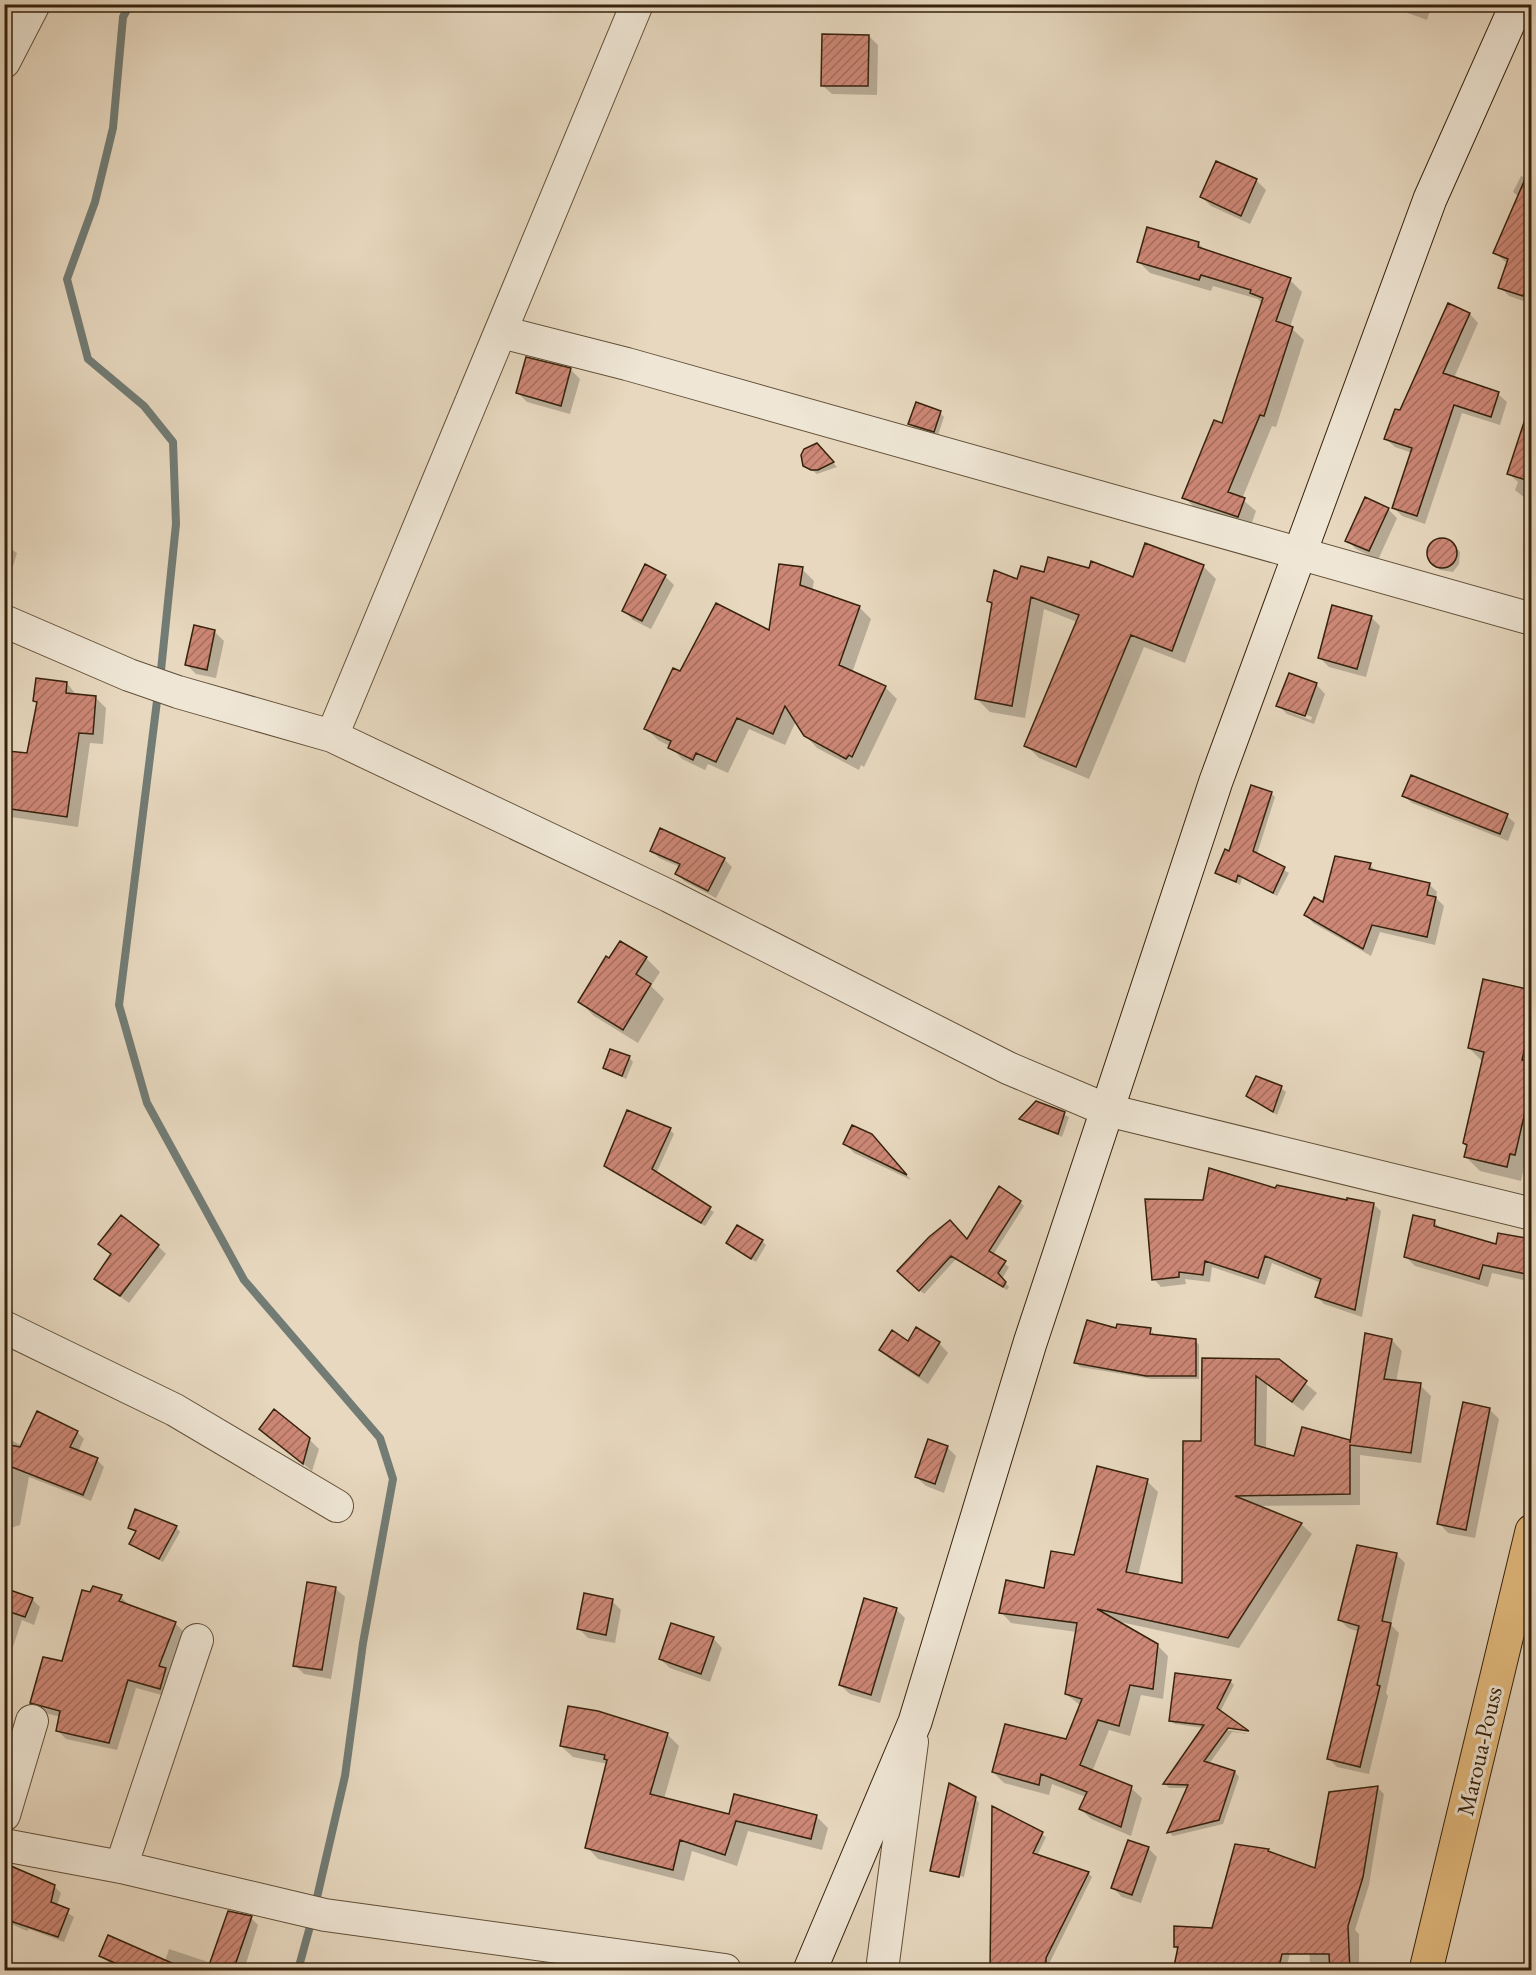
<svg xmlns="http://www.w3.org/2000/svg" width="1536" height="1975" font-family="'EB Garamond',serif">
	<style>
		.shadow { fill: #0003; fill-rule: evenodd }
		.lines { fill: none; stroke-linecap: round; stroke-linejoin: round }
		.stream { stroke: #727c75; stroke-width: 8 }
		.building { fill: url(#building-hatch); stroke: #36220c; stroke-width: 1.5 }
		.minor-casing { stroke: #625039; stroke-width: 34 }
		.secondary-casing { stroke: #36220c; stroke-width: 35 }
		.primary-casing { stroke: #36220c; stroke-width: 35 }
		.minor { stroke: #efe6d5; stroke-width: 32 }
		.secondary { stroke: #efe6d5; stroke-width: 33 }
		.primary { stroke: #e4bc80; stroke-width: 33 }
		.labels { text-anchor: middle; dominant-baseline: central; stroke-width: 6; stroke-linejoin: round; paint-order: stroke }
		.street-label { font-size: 24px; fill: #36220c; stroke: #efe6d5 }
	</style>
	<defs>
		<pattern id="building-hatch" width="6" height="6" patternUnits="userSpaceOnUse" patternTransform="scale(1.5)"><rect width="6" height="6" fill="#cd8776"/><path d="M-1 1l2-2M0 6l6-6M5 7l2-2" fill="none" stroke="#a76e5f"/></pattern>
	</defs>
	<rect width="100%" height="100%" fill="#e7d8bf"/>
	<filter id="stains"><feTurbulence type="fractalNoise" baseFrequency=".00333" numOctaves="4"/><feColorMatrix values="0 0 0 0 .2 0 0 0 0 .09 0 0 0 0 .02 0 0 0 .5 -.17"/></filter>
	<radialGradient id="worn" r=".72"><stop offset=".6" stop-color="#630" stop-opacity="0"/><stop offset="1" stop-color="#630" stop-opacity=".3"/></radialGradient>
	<!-- shadow -->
	<path class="shadow" d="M1383 4H1432L1427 20Z
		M869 36 878 45 877 95 832 94 822 85Z
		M1217 163 1256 180 1266 190 1250 224 1211 206 1202 197Z
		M1521 176 1532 180V304L1509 296 1500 287 1508 264 1495 253 1519 197 1513 192Z
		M1198 243 1207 252 1290 280 1302 292 1290 327 1304 340 1276 427 1272 426 1242 499 1256 511 1250 528 1196 509 1184 497 1223 425 1262 304 1258 299 1213 286 1211 291 1150 273 1138 261Z
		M1449 305 1470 314 1478 323 1454 378 1498 394 1507 402 1500 425 1462 413 1425 524 1402 516 1394 508 1412 453 1395 447 1386 439Z
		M527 359 571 370 580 379 570 414 527 402 518 393Z
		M940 413 944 417 938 435 914 428 910 424Z
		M1532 425V504L1515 490 1518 482 1509 474Z
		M817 445 837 467 817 474 805 465Z
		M1388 509 1397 518 1378 560 1356 549 1347 540Z
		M1437 539H1449L1460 552 1459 564 1453 572 1440 570 1429 558V548Z
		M4 544 17 553 5 592H4Z
		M1532 562V580L1528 577V566Z
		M1203 566 1216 579 1185 663 1144 647 1089 779 1039 758 1026 745 1077 622 1044 609 1025 718 990 712 977 699 993 605 988 601 1018 581 1045 574 1089 570 1134 579Z
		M802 569 814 581 812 591 859 607 871 619 852 673 885 687 897 699 864 767 861 765 859 770 817 748 805 735 796 721 785 745 749 729 728 773 708 764 705 770 682 759 670 746 658 740 646 728 681 673 770 632Z
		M665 576 674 585 651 629 633 620 623 610Z
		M1371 617 1380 626 1366 677 1329 667 1319 657Z
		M214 631 224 641 216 678 196 674 187 665Z
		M67 683 77 696 95 697 106 708 103 744 90 743 78 827 11 817 4 810V782L9 752 28 755 38 704 34 701Z
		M1316 684 1325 694 1314 724 1287 714 1278 705ZM1287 708 1312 717 1311 720 1287 711Z
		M1412 777 1507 816 1515 823 1508 841 1412 803 1404 796Z
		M1271 793 1275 797 1257 854 1289 873 1277 896 1242 878 1240 885 1217 873Z
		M661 830 725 860 732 867 716 898 684 881 677 873 680 867 659 858 652 850Z
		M1370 865 1378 873 1429 884 1437 892 1436 898 1444 906 1435 945 1380 932 1371 956 1313 923 1306 915 1324 905Z
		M646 958 660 972 651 986 664 999 638 1043 594 1016 580 1002 610 960Z
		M1532 991V1157L1529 1169 1524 1167 1521 1181 1480 1171 1466 1157 1468 1146 1465 1143 1483 1062 1469 1048Z
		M629 1057 633 1062 626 1079 604 1068Z
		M1281 1088 1286 1092 1277 1115 1247 1096Z
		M1037 1103 1069 1117 1062 1137 1022 1119Z
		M670 1130 674 1134 656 1174 714 1212 705 1226 606 1166Z
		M845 1144 881 1146 911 1180 854 1153Z
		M1276 1190 1373 1204 1381 1211 1362 1317 1324 1304 1317 1297 1321 1283 1272 1263 1265 1285 1212 1267 1210 1282 1185 1279 1186 1284 1161 1287 1154 1279Z
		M1020 1202 1024 1206 993 1255 1009 1267 1002 1279 1009 1287 1007 1290 956 1259 924 1294 899 1271 967 1241Z
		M1434 1222 1444 1231 1497 1246 1532 1241V1282L1492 1273 1488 1287 1415 1266 1406 1257Z
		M762 1241 766 1245 756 1262 728 1243Z
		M158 1246 166 1254 129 1303 96 1279 112 1255Z
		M1118 1330H1150V1341L1152 1331 1154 1336 1195 1340 1199 1345V1379H1152L1080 1367 1076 1363Z
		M1392 1340 1402 1351 1396 1382 1420 1385 1431 1396 1421 1463 1360 1455V1505L1257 1506 1301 1524 1312 1534 1239 1648 1116 1621 1157 1645 1168 1656 1163 1699 1141 1695 1130 1736 1109 1730 1092 1772 1131 1788 1142 1798 1131 1836 1091 1819 1080 1808 1086 1797 1052 1784 1049 1795 1004 1783 993 1772 1067 1741 1081 1706 1066 1694 1077 1632 1011 1623 1001 1612 1045 1590 1147 1481 1158 1492 1138 1576 1184 1584 1202 1443 1204 1360 1278 1361 1317 1393 1303 1411 1267 1384 1266 1450 1295 1458 1349 1442 1351 1444Z
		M908 1343H939L948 1353 928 1384 890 1359 881 1350Z
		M1490 1410 1499 1419 1475 1538 1448 1533 1439 1523Z
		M261 1429 309 1439 319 1449 312 1471Z
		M77 1432 84 1439 78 1452 97 1460 104 1467 91 1501 29 1477 20 1525 4 1530V1436L22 1446Z
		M947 1447 956 1456 944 1493 926 1486 916 1477Z
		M176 1527 180 1532 163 1562 131 1544 137 1533 130 1528Z
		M1396 1554 1405 1563 1391 1625 1399 1633 1386 1693 1388 1696 1369 1774 1337 1767 1329 1759 1359 1632 1348 1628 1339 1619Z
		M335 1588 345 1597 331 1679 304 1674 295 1665Z
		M4 1589 32 1599 40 1607 34 1625 22 1620 4 1673Z
		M121 1597 129 1605 175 1623 184 1632 168 1672 174 1678 169 1697 136 1688 117 1750 66 1739 57 1730 61 1717 41 1712 32 1703Z
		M612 1601 621 1610 615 1643 588 1638 578 1628Z
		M896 1609 905 1618 880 1703 850 1694 840 1685Z
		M713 1638 722 1648 710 1682 670 1668 660 1659Z
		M1230 1681 1234 1685 1220 1712V1729L1250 1734 1232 1732 1209 1764 1235 1772 1239 1777 1223 1824 1173 1836 1169 1832 1188 1788H1169L1165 1784 1204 1728 1175 1724 1170 1720Z
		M667 1734 679 1746 664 1799 730 1816H816L828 1828 822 1850 748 1831 737 1866 692 1851 684 1881 598 1859 587 1847 608 1764 573 1757 561 1746Z
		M1377 1787 1384 1794 1369 1885 1355 1930 1359 1934V1970H1310L1307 1883 1286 1970H1175L1179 1951 1175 1947 1213 1930 1268 1850 1316 1870Z
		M975 1798 979 1803 964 1877 934 1870V1873L932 1871Z
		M993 1808 1046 1837 1037 1856 1088 1873 1092 1877 1050 1962V1970H992Z
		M1148 1848 1157 1857 1141 1903 1122 1897 1113 1888Z
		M4 1865 54 1886 61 1893 57 1906 74 1917 64 1942 29 1929 27 1931 4 1921Z
		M251 1918 258 1925 244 1970H126L108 1962 101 1955 165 1961 169 1949 211 1963Z"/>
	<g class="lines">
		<!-- stream -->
		<path class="stream" d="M130 4 123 17 113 128 95 202 67 279 88 359 144 406 173 442 176 524 160 680
			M158 693 119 1005 147 1103 244 1280 380 1438 393 1479 363 1643 345 1776 315 1906
			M298 1970 312 1919"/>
	</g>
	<!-- building -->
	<path class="building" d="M822 34 869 35 868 86H821Z
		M1216 161 1257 179 1241 216 1200 197Z
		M1532 163V272L1523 296 1498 288 1508 259 1493 253Z
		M1147 227 1199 242 1198 247 1291 278 1276 321 1293 327 1264 416 1260 415 1228 492 1245 498 1238 517 1182 498 1214 420 1222 423 1263 298 1250 293 1251 290 1201 275 1199 280 1137 262Z
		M1448 303 1470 313 1443 373 1499 392 1491 417 1454 405 1417 516 1392 508 1412 448 1384 439 1395 409 1400 410Z
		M526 357 571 368 561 406 516 393Z
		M916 402 941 411 934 432 908 424Z
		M1527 413 1532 414V482L1507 474Z
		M817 443 834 462 818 470H811L803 466 801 455 804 449Z
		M1365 497 1389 508 1369 551 1345 541Z
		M1427 553a15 15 0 1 1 30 0a15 15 0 1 1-30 0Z
		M1145 543 1204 565 1172 651 1131 635 1076 767 1024 746 1079 615 1031 597 1012 706 975 699 992 603 987 601 994 570 1017 579 1021 566 1044 572 1048 557 1089 568 1091 561 1133 577Z
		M645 564 666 575 642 621 622 611Z
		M779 564 803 567 800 585 860 606 839 665 886 686 852 757 849 755 846 759 804 736 785 706 773 734 737 718 716 762 696 753 693 760 668 748 671 741 644 729 673 668 680 671 716 603 769 630Z
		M1332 605 1372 616 1357 669 1318 658Z
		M194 625 215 630 207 670 185 665Z
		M1289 673 1317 683 1305 716 1276 706Z
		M36 678 67 682 66 693 96 696 93 734 79 733 67 817 4 808 8 751 27 753 37 702 33 701Z
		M1411 775 1508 814 1500 834 1402 796Z
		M1251 785 1272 792 1253 851 1285 867 1273 893 1238 875 1236 882 1215 873 1225 849 1229 851Z
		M660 828 725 858 708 891 675 874 680 864 650 851Z
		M1335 856 1371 863 1369 869 1430 883 1427 895 1436 897 1427 937 1372 925 1363 949 1304 915 1314 897 1323 902Z
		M620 941 647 957 636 974 651 984 623 1030 578 1002 606 956 609 958Z
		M1483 979 1532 990V1019L1522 1060 1532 1062V1082L1515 1155 1510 1154 1507 1167 1464 1157 1467 1145 1463 1143 1484 1052 1468 1048Z
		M610 1049 630 1056 622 1076 603 1068Z
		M1256 1076 1282 1086 1273 1112 1246 1096Z
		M1036 1101 1065 1112 1058 1134 1019 1119Z
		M627 1110 671 1128 652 1169 711 1207 701 1223 604 1166Z
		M852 1125 872 1134 907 1175 843 1144Z
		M1209 1168 1275 1188 1277 1185 1347 1200V1198L1374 1203 1355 1310 1315 1297 1321 1279 1265 1256 1258 1278 1205 1261 1203 1275 1179 1272V1277L1152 1280 1145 1199 1203 1200Z
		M999 1186 1021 1201 989 1251 1006 1261 998 1273 1006 1282 1003 1287 951 1256 919 1291 897 1271 929 1237 950 1220 967 1239Z
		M121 1215 159 1245 120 1296 94 1279 111 1254 98 1244Z
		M1413 1215 1435 1220 1434 1226 1496 1244 1498 1233 1532 1239 1526 1274 1483 1265 1479 1279 1404 1257Z
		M737 1225 763 1240 751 1259 726 1243Z
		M1087 1320 1116 1328 1117 1324 1151 1328 1150 1334 1196 1339V1376H1146L1074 1363Z
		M916 1327 940 1342 919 1376 879 1350 892 1330 908 1341Z
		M1365 1333 1392 1339 1384 1379 1421 1383 1411 1453 1350 1445V1494L1235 1496 1302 1523 1228 1638 1097 1609 1158 1644 1153 1689 1130 1685 1119 1726 1098 1720 1080 1765 1132 1786 1121 1827 1079 1809 1087 1792 1041 1774 1039 1785 992 1772 1005 1724 1066 1739 1082 1699 1065 1694 1077 1623 999 1613 1006 1580 1044 1588 1051 1551 1074 1555 1097 1466 1148 1479 1126 1572 1182 1583 1183 1441H1201L1202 1358 1279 1359 1307 1381 1292 1402 1256 1376 1255 1445 1294 1456 1302 1427 1350 1440V1443Z
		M1463 1402 1490 1408 1466 1530 1437 1524Z
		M274 1409 310 1438 303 1464 259 1429Z
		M37 1411 78 1431 70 1447 98 1458 83 1495 4 1464V1444L20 1447Z
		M928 1439 948 1446 935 1484 915 1477Z
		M135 1509 177 1526 159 1559 129 1544 136 1531 128 1528Z
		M1357 1545 1397 1553 1382 1621 1391 1623 1377 1685 1380 1686 1360 1767 1327 1759 1359 1626 1338 1620Z
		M307 1582 336 1587 322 1670 293 1666Z
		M93 1586 122 1595 119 1601 176 1622 159 1666 166 1668 160 1689 128 1680 109 1743 56 1731 60 1711 30 1703 43 1657 62 1661 82 1590 90 1592Z
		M4 1588 33 1598 25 1617 4 1610Z
		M584 1593 613 1599 606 1635 577 1629Z
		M864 1598 897 1608 871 1695 839 1685Z
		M671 1623 714 1637 701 1674 659 1659Z
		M1175 1673 1231 1680 1217 1708 1249 1731 1228 1728 1204 1761 1235 1771 1219 1820 1167 1833 1188 1785 1163 1784 1204 1725 1169 1721Z
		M568 1706 598 1711 668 1733 650 1794 729 1814 734 1794 817 1815 811 1839 736 1821 725 1855 680 1840 673 1870 585 1848 607 1760 604 1759 605 1755 560 1746Z
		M949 1783 976 1797 959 1877 930 1871Z
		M1378 1786 1363 1877 1348 1926 1350 1971H1330L1329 1954H1282L1278 1971H1173L1178 1947H1174V1926L1212 1928 1235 1844 1269 1849 1268 1851 1315 1868 1329 1792Z
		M992 1806 1043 1832 1033 1853 1089 1872 1046 1958V1971H990Z
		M1128 1840 1149 1847 1132 1895 1111 1888Z
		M4 1863 55 1885 51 1902 69 1909 58 1937 4 1919Z
		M228 1911 252 1916 233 1971H207Z
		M108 1935 190 1971H133L99 1956Z"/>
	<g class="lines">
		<!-- minor casing -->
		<g class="minor-casing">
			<path id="minor" d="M4 62 34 4
				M501 332 627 364 1532 619
				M4 621 129 675 178 692 332 736 669 896 1008 1068 1107 1110 1532 1214
				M332 736 637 4
				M4 1327 175 1410 337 1506
				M4 1815 32 1721
				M4 1845 121 1867 325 1915 725 1970
				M121 1867 197 1640
				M882 1970 912 1742"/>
		</g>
		<!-- secondary casing -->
		<g class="secondary-casing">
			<path id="secondary" d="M810 1970 915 1722 1030 1343 1216 781 1430 199 1517 4"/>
		</g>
		<!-- primary casing -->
		<g class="primary-casing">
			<path id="primary" d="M1426 1970 1532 1531"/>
		</g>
		<!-- minor -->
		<use href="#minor" class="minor"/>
		<!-- secondary -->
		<use href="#secondary" class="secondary"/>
		<!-- primary -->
		<use href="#primary" class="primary"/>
	</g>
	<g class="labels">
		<!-- street labels -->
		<g class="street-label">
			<text transform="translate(1479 1751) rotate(-77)">Maroua-Pouss</text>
		</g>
	</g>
	<!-- margin -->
	<rect width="1536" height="1975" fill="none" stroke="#e7d8bf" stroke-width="24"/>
	<rect x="6" y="6" width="1524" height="1963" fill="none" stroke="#36220c" stroke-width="3"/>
	<rect x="12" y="12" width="1512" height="1951" fill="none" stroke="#36220c" stroke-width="1.5"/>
	<rect width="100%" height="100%" filter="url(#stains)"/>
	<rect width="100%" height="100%" fill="url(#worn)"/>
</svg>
